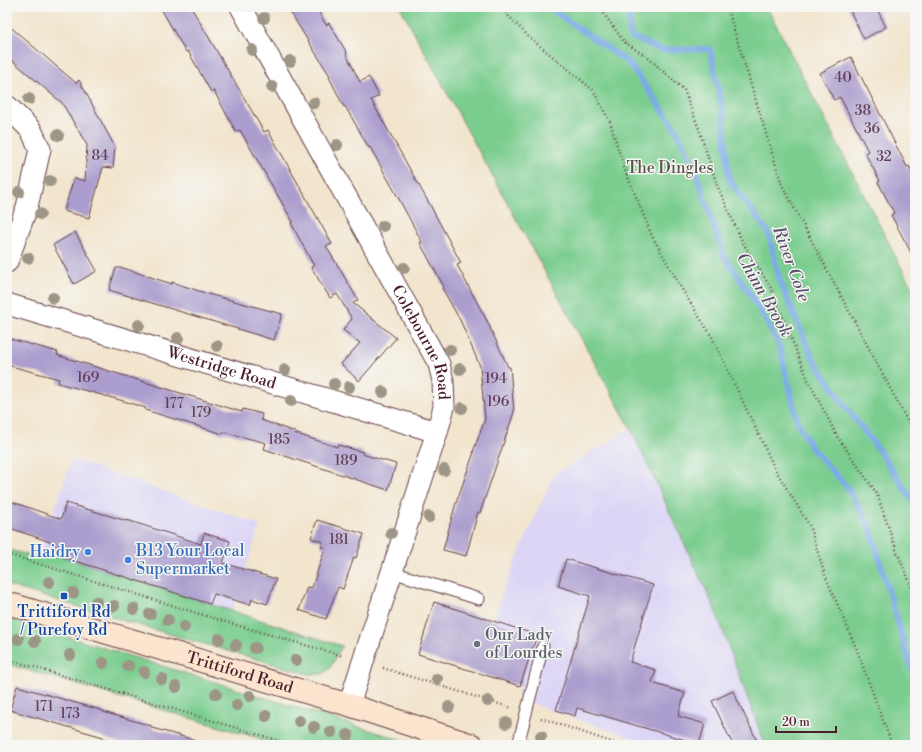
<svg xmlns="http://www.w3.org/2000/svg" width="922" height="752" font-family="'Libre Bodoni',serif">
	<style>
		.built { fill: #dcd5f6 }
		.green { fill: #7acd8e; stroke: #62765c }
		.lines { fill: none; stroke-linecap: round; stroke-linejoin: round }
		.stream { stroke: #7babe5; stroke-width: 6 }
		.building { fill: #ab9dcd }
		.lane-casing { stroke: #633d43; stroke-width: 13 }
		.street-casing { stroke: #633d43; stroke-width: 23 }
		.secondary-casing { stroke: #633d43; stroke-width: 24 }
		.path { stroke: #633d43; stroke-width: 2.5; stroke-dasharray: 1 3; stroke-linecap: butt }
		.lane { stroke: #fff; stroke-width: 11 }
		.street { stroke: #fff; stroke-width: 21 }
		.secondary { stroke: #fbe5cf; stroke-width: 22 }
		.tree { fill: #9d9585 }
		.shop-dot { fill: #3f7fe0; stroke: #f6f6f2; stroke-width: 1.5 }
		.transit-dot { fill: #1a4fb4; stroke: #f6f6f2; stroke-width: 1.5 }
		.worship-dot { fill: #6b7280; stroke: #f6f6f2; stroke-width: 1.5 }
		.labels { text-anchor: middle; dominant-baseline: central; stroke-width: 3; stroke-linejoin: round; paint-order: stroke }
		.number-label { font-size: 14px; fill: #623e54 }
		.park-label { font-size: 16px; fill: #585349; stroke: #f6f6f2 }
		.street-label { font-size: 16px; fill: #4a1f2b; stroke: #f6f6f2 }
		.shop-label { font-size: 16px; fill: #366cbe; stroke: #f6f6f2; text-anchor: start }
		.transit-label { font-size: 16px; fill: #164399; stroke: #f6f6f2 }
		.worship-label { font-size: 16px; fill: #5b616d; stroke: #f6f6f2; text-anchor: start }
		.water-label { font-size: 17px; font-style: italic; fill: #5b506c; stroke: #f6f6f2 }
	</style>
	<rect width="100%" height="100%" fill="#f6f6f2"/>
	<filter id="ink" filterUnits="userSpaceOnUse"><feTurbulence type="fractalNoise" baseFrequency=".025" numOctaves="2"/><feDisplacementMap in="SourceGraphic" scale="8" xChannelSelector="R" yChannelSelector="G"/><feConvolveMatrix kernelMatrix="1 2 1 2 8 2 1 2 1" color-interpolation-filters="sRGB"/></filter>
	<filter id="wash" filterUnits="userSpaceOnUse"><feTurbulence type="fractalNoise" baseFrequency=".012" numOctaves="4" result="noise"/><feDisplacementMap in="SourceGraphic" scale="16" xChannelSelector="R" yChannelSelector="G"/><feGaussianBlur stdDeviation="0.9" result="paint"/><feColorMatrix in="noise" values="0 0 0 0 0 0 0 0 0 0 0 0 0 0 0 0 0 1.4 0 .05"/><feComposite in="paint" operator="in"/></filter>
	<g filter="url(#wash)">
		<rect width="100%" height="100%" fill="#f2e5ce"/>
		<!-- built -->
		<path class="built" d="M631 429 714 607 765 745H653L544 708 517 697 537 635 493 621 509 576 554 474Z
			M72 459 260 525 232 611 50 553 38 559Z"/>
		<!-- green -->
		<path class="green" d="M400 7H767L915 294V745H765L714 607 631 429Z
			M7 549 38 558 50 553 342 646 330 668 323 674H308L121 620 7 585Z
			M7 618 418 745H260L261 739 7 664Z"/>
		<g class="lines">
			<!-- stream -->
			<path class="stream" d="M548 7 629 63 676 129 694 166 724 256 751 295 779 345 798 423 812 449 848 488 870 528 915 680
				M629 7 630 36 661 50 710 49 723 112 729 180 768 232 780 281 812 357 845 406 875 445 915 504"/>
		</g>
		<g id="blocks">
			<!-- building -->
			<path class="building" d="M160 7H191L264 132 268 130 332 244 326 246 358 300 353 303 396 338 359 381 341 364 360 343 343 330 352 319 337 294 330 298 311 267 314 266 291 223 293 222 240 130 236 132 214 91 211 92 188 51 186 52Z
				M287 7H316L326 25 329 23 347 53 346 54 360 82 369 77 379 96 371 100 430 205 461 263 457 265 487 321 508 367H510L514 412 480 513 478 512 466 556 443 550 455 506 474 452H473L485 419 480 366 460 320 442 288 444 287 420 243 422 242 400 201 370 147 369 148 345 106 344 107 329 77 330 76Z
				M848 7H876L886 27 864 39Z
				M7 24 76 83 79 80 115 147 113 168 103 167 89 218 64 211 74 178 85 181 87 145 62 103 7 56Z
				M851 57 907 167 909 166 915 178V260L891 215 894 213 878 182 880 181 865 153 868 151 855 126 840 97 834 100 820 73Z
				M75 232 97 271 74 284 53 245Z
				M116 268H123L172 284V282L208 294 282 314 274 340 109 290Z
				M7 338 58 352 57 355 242 412 243 409 262 414 261 420 295 432 294 433 337 447 338 445 363 452 362 454 396 464 388 490 264 449 266 443 224 432 223 434 145 410 146 408 120 400 58 383 59 379 7 365Z
				M7 500 61 519 66 503 127 521V520L201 544 204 533 230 541 223 563 276 579 267 604 252 599 250 605 214 594 210 604 50 553 53 543 7 527Z
				M317 520 364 534 356 558 354 557 343 589 338 587 326 619 299 610 307 587 312 588 325 548 321 547 323 542 311 538Z
				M566 559 653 585 630 662 656 670 652 683 685 693 678 716 705 724 699 744 577 708 575 716 556 710 590 596 558 586Z
				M434 602 537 635 520 686 418 654Z
				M17 686 104 711 103 712 152 726V728L195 740V745H127L103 738V737L10 710Z
				M733 691 759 745H733L712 701Z"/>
		</g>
	</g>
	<g filter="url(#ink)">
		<use href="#blocks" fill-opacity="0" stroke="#633d43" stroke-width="1"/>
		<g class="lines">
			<!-- lane casing -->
			<g class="lane-casing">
				<path id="lane" d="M392 572 479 599
					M518 745 543 646"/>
			</g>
			<!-- street casing -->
			<g class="street-casing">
				<g id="street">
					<path id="s1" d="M241 7 439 364 443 381 444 407 437 432 349 705"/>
					<path d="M7 106 31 130 40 149 27 207 7 262"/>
					<path id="s2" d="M7 304 437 432"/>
				</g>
			</g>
			<!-- secondary casing -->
			<g class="secondary-casing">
				<g id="secondary">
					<path id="s3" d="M7 603 349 705 472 745"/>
				</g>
			</g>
			<!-- path -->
			<path class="path" d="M500 7 529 37 593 90 610 122 623 165 652 236 683 291 712 337 775 469 809 525 825 575 856 648 892 745
				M599 7 624 42 646 56 684 90 699 129 717 185 743 243 771 288 808 380 837 436 877 494 897 552 915 595
				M727 7 782 185 915 435
				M7 554 226 622 343 656
				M7 659 293 745
				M383 668 512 708
				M541 718 620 745"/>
			<!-- lane -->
			<use href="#lane" class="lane"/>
			<!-- street -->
			<use href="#street" class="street"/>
			<!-- secondary -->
			<use href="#secondary" class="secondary"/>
		</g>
		<!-- trees -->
		<g class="tree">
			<circle cx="264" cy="18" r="6"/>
			<circle cx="252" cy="50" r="6"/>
			<circle cx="290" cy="61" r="6"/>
			<circle cx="272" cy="87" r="6"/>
			<circle cx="29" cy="99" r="6"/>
			<circle cx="314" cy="103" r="6"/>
			<circle cx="58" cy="135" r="6"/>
			<circle cx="337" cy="145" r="6"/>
			<circle cx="50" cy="181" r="6"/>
			<circle cx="19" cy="192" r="6"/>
			<circle cx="40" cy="214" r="6"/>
			<circle cx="383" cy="226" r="6"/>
			<circle cx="28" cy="258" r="6"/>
			<circle cx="404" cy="268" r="6"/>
			<circle cx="53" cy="298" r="6"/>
			<circle cx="139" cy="325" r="6"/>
			<circle cx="178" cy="338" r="6"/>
			<circle cx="217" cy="346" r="6"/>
			<circle cx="450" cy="350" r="6"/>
			<circle cx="460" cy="369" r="6"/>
			<circle cx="285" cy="370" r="6"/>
			<circle cx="334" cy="384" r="6"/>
			<circle cx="349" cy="387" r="6"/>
			<circle cx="383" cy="392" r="6"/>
			<circle cx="291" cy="401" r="6"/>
			<circle cx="462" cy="408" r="6"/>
			<circle cx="444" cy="470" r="6"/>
			<circle cx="429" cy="517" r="6"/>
			<circle cx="391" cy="533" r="6"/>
			<circle cx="49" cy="582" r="6"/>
			<circle cx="73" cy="593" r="6"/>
			<circle cx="96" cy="602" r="6"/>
			<circle cx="114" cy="606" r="6"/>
			<circle cx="134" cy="609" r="6"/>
			<circle cx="150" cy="614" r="6"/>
			<circle cx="168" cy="620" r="6"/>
			<circle cx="184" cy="627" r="6"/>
			<circle cx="18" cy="639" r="6"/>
			<circle cx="219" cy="639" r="6"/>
			<circle cx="35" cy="641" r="6"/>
			<circle cx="236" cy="645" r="6"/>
			<circle cx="255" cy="648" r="6"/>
			<circle cx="70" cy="655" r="6"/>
			<circle cx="296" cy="660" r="6"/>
			<circle cx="103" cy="663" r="6"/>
			<circle cx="128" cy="666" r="6"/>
			<circle cx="144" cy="672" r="6"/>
			<circle cx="162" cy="679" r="6"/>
			<circle cx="437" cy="679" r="6"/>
			<circle cx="176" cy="687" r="6"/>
			<circle cx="216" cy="694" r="6"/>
			<circle cx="250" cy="696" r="6"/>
			<circle cx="488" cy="701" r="6"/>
			<circle cx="237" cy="705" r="6"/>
			<circle cx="449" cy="707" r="6"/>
			<circle cx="266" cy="716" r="6"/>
			<circle cx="299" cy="721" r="6"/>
			<circle cx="506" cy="723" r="6"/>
			<circle cx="314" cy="727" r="6"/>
			<circle cx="331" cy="732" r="6"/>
			<circle cx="348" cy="735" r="6"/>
			<circle cx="541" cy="736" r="6"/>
		</g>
	</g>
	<!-- markers -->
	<g class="shop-dot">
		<circle cx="88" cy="552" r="4"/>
		<circle cx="128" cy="560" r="4"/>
	</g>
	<rect class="transit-dot" x="60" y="592" width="8" height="8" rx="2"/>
	<circle class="worship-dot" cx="477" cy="644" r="4"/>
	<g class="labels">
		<!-- number labels -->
		<g class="number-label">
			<text x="843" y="78">40</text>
			<text x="863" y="111">38</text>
			<text x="872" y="129">36</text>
			<text x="100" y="156">84</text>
			<text x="884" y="157">32</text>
			<text x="88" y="378">169</text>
			<text x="496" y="379">194</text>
			<text x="498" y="402">196</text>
			<text x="174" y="404">177</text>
			<text x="201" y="413">179</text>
			<text x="279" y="440">185</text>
			<text x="346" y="461">189</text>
			<text x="339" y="540">181</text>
			<text x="44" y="707">171</text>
			<text x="70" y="714">173</text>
		</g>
		<!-- park labels -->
		<g class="park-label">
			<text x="670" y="168">The Dingles</text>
		</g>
		<!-- street labels -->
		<g class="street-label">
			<text stroke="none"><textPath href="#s1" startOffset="382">Colebourne Road</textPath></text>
			<text stroke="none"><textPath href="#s2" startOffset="224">Westridge Road</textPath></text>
			<text stroke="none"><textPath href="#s3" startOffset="243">Trittiford Road</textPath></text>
		</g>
		<!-- shop labels -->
		<g class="shop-label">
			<text x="136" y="551">B13 Your Local<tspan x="136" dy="18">Supermarket</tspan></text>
			<text x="80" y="552" text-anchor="end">Haidry</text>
		</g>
		<!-- transit labels -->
		<g class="transit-label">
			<text x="64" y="612">Trittiford Rd<tspan x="64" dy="18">/ Purefoy Rd</tspan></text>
		</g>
		<!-- worship labels -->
		<g class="worship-label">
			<text x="485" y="635">Our Lady<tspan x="485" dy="18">of Lourdes</tspan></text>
		</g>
		<!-- water labels -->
		<g class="water-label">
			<text transform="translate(791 264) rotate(70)">River Cole</text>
			<text transform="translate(764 295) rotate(60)">Chinn Brook</text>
		</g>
	</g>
	<!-- margin -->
	<rect width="922" height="752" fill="none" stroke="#f6f6f2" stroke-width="24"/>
	<!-- scale -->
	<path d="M776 726v6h60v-6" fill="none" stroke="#4a1f2b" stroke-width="2"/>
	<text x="782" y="726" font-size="12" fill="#4a1f2b" stroke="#f6f6f2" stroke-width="3" paint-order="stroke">20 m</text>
</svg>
